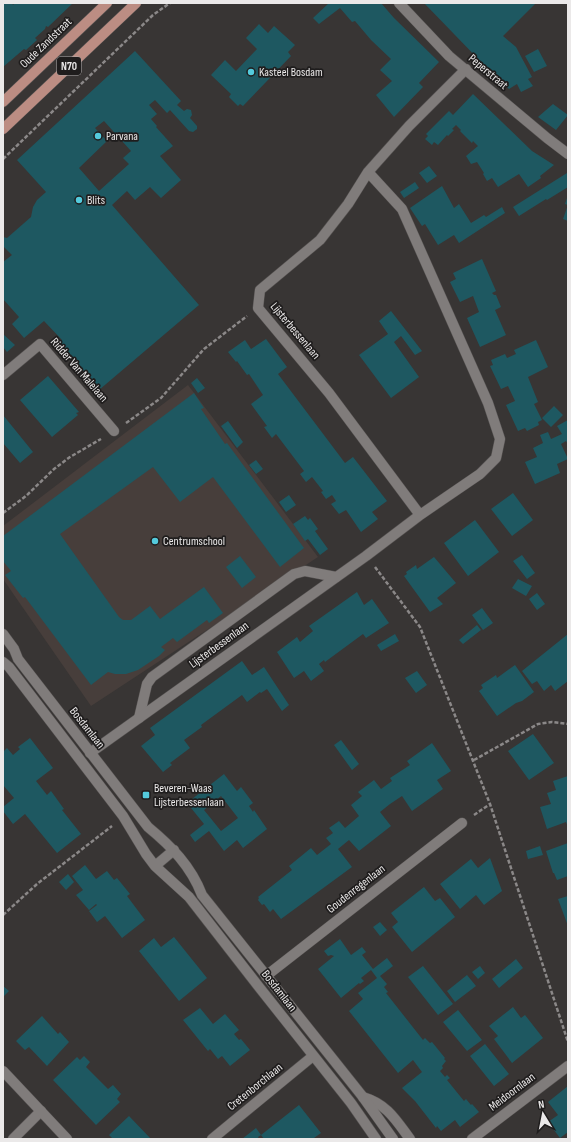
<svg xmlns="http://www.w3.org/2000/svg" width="571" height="1142" font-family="'Sofia Sans Condensed',sans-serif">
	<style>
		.built { fill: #473e3b }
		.building { fill: #1e5861; fill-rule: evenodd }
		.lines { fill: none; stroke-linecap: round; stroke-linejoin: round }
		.lane-casing { stroke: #555251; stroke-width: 11 }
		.street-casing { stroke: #555251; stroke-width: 11 }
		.secondary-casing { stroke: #555251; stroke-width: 11 }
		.primary-casing { stroke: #555251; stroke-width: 11 }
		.path { stroke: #8b8888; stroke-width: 2.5; stroke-dasharray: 4 2; stroke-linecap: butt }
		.lane { stroke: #807c7b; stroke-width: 10 }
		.street { stroke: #807c7b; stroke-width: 10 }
		.secondary { stroke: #807c7b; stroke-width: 10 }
		.primary { stroke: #bc8d83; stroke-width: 10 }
		.poi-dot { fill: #54cadc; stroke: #1f1d1d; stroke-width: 1.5 }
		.labels { text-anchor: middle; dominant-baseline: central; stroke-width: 3.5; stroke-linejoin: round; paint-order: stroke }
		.shield { fill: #1f1d1d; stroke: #aeacac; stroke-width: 1 }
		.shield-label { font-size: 11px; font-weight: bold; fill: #ebe9e9 }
		.street-label { font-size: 12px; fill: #ebe9e9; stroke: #1f1d1d }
		.poi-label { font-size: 12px; fill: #ebe9e9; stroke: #1f1d1d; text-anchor: start }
	</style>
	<rect width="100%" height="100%" fill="#383534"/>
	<!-- built -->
	<path class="built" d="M188 385 318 557 91 706 3 579V526Z"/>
	<!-- building -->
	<path class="building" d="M3 3H12L13 5 15 3H73L48 27 46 26 45 29 35 38 37 40 26 50 24 49 3 67Z
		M329 3H381L394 18 439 62 419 83 423 87 394 117 376 95 392 81 380 70 391 59 371 40 355 21 352 22 340 8 319 24 313 18Z
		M424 3H536L503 36 516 47 532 77 528 79 533 86 521 92 517 84 509 89 484 65Z
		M259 24 268 33 274 26 295 45 288 52 291 56 243 106 240 104 238 106 229 97 231 94 211 75 225 60 236 71 257 49 246 38Z
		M538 49 547 66 534 72 525 56Z
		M135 51 181 101 177 105 184 111 187 109 191 110 192 115 190 118 197 126V129L193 132 189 131 170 110 167 113 155 100 149 105 157 114 151 119 157 126 156 127 173 146 160 156 181 180 161 198 150 187 135 200 127 191 112 205 199 305 99 390 60 342 62 340 44 321 24 338 12 324 19 317 3 299V262L12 255 3 246V237L7 238 31 217 33 207 37 200 46 192 17 160ZM104 121 131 151 123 158 129 164 99 191 79 168 107 141 95 128Z
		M473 94 532 151 554 165 540 176 541 178 528 187 519 174 498 187 492 178 487 181 483 174 484 173 477 162 471 164 466 156 478 146 473 141 472 143 460 131 461 130 456 125 452 129 454 130 448 136 447 135 438 145 434 142 432 145 425 139 428 136 426 134 449 111 453 115Z
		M553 104 568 115 556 130 538 117Z
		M429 166 437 176 427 183 419 173Z
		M567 173H568V187L547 200 546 199 519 216 513 207Z
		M415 182 419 188 404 198 400 192Z
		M442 186 454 208 459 204 471 223 484 215 486 217 502 207 505 213 459 243 454 235 438 245 425 224 422 226 410 208Z
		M568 195V221L563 219 568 205 565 204Z
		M482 259 496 291 492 293 494 295H496L501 307 495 310 506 335 480 347 467 318 479 312 473 296 460 302 450 282 456 279 453 273Z
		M391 311 422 351 415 355 401 336 394 342 419 377 391 398 359 355 388 334 379 321Z
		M3 334 15 345 7 352 3 347Z
		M266 339 287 367 278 374 345 463 353 457 387 501 372 512 378 519 361 532 346 510 339 514 331 504 336 501 332 495 326 499 321 492 323 491 312 477 306 482 300 474 304 471 276 434 272 438 264 427 267 426 251 404 263 395 249 374 247 375 237 361 236 362 228 352 245 340 251 349Z
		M536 340 548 367 528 377 538 402 534 404 542 420 538 422 539 425 527 431 525 428 518 431 506 405 515 401 508 386 501 389 490 366 493 365 491 360 505 354 507 358 516 354 514 350Z
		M48 376 79 412 76 413 78 415 52 437 20 400Z
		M197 378 205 388 198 393 191 383Z
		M194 393 204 408 201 409 225 444 227 443 304 548 280 567 213 477 180 502 153 467 60 534 119 617 123 620H131L150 606 160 619 204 587 223 613 209 623 207 620 177 642 173 638 161 647 165 650 159 656 138 670 126 674H115L108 672 91 685 25 597 23 598 5 575 11 571 3 561V536Z
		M554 406 563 415 551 427 542 418Z
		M3 415 33 452 20 463 3 443Z
		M568 420V444L566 441 561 444 568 459 557 464 560 473 535 484 525 462 537 457 533 448 543 443 540 435 548 432 551 439 562 434 557 426Z
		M228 421 243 442 237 448 221 426Z
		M256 460 263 469 256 474 249 465Z
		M513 493 533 520 512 536 491 509Z
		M289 495 296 505 286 512 279 502Z
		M305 516 308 520 310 518 318 529 315 531 328 549 320 555 308 539 305 541 293 524Z
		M475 520 499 552 468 576 444 543Z
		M522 555 535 573 527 579 513 561Z
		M240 556 256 577 242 588 226 567Z
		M434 557 456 583 437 598 443 604 430 612 404 576 407 574 406 572 416 565 417 569Z
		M518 579 532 586 526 596 512 588Z
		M357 592 364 605 372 599 389 623 366 638 363 634 329 659 325 662 324 660 319 664 324 671 311 681 304 671 294 678 277 652 297 637 300 642 313 631 309 626Z
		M537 593 545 604 537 610 529 599Z
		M482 608 493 623 483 630 472 615Z
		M477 625 481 630 463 644 459 640Z
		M395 634 399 641 381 651 377 645Z
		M568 634V681L555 691 551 685 544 691 537 681 532 684 522 671Z
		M242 661 252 675 264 667 289 705 282 711 267 689 261 693 260 692 247 702 242 695 201 725 202 727 184 740 190 748 170 763 172 765 163 772 141 746 155 735 150 728Z
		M515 665 534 692 522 701 516 703 497 716 479 691 483 688 481 685 496 675 497 678Z
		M417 671 427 685 416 693 405 678Z
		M533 734 554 763 529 780 508 751Z
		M30 738 53 768 36 781 47 795 51 791 64 809 62 810 81 834 57 853 25 814 13 824 3 811V807L14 798 3 785V752L7 748 13 755 20 749 18 747Z
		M341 740 359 764 352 770 334 745Z
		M432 743 451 771 437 780 443 789 412 811 402 796 390 804 380 812 391 826 359 851 349 840 338 849 352 867 281 919 273 909 270 912 264 904 262 905 258 900 259 898 258 897 292 870 289 866 311 848 317 855 331 844 326 838 333 833 329 828 339 821 345 828 359 816 351 805 362 796 358 792 374 780 381 789 392 781 390 778 410 765 407 761Z
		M224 774 237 791 241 787 253 803 249 806 253 812 254 810 267 829 243 848 237 840 224 851 209 831 195 842 190 835 204 824 187 803ZM221 796 238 818 221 831 204 810Z
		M568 776V827L566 822 547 829 540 807 551 804 547 793 556 790 553 781Z
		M568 843V876L557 880 554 873H553L546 851Z
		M540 846 543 855 528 859 526 851Z
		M490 858 502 891 484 905 476 895 460 909 440 884 471 859 478 868Z
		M85 865 96 879 107 871 114 880 117 878 130 894 127 896 145 920 122 938 105 916 97 922 89 911 97 905 96 904 89 910 76 895 83 890 72 876Z
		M68 874 74 882 66 890 59 882Z
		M424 887 435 901 440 898 455 917 412 952 392 927 398 922 391 913Z
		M568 896V926L558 899Z
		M380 922 387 930 380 936 373 927Z
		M174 937 207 978 179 1001 139 951 154 938 161 947Z
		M340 939 351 955 362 947 366 952 362 955 373 969 387 958 393 966 380 976 387 984 384 987 388 992 386 993 423 1040 425 1038 430 1043 432 1042 445 1058 444 1059 446 1061 442 1066 443 1068 440 1071 445 1077 447 1075 450 1078 447 1080 464 1101 466 1099 471 1105 472 1104 479 1112 460 1127 455 1120 441 1131 437 1126 436 1128 415 1101 402 1088 422 1072 413 1060 398 1073 349 1011 363 999 358 993 377 978 371 970 361 978 364 981 360 984 359 983 341 998 318 969 334 956 331 955 328 956 324 951Z
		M516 959 523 968 499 988 492 979Z
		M423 966 453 1004 438 1015 408 977Z
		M480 966 485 973 478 979 472 972Z
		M467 975 476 986 455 1002 447 991Z
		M3 986 9 991 3 997Z
		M513 1007 521 1018 525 1015 543 1038 512 1063 494 1039 498 1036 489 1026Z
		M200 1008 213 1024 225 1014 239 1030 234 1034 239 1040 241 1039 250 1050 230 1066 222 1056 218 1059 210 1049 208 1051 183 1020Z
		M458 1010 482 1040 467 1051 443 1022Z
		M42 1016 58 1034 60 1032 69 1042 47 1066 29 1047 25 1050 16 1041Z
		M485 1044 509 1074 494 1086 470 1056Z
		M84 1056 90 1062 86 1067 108 1089 113 1085 121 1094 117 1099 120 1102 96 1125 53 1080 77 1057 80 1060Z
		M568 1086V1132L560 1138 548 1122 558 1115 548 1102Z
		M299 1105 321 1133 314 1138V1139H264L261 1135Z
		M129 1116 151 1139H113L109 1135Z
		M256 1128 261 1135 258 1137 259 1139H242Z"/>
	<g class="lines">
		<!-- lane casing -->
		<g class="lane-casing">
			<path id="lane" d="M139 718 147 684 152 677 294 574 305 571 336 577
				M13 1139 41 1111"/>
		</g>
		<!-- street casing -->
		<g class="street-casing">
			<path id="street" d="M399 3 449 56 547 138 568 154
				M3 375 40 344 114 431
				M420 515 329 393 258 308 260 290 320 240 348 204 368 172 409 126 466 69
				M90 753 366 556 420 515 480 474 496 458 500 439 488 403 402 209 368 172
				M266 976 462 823
				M3 1071 67 1139
				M363 1097C387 1104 396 1120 410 1139
				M212 1139 313 1056
				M472 1139 568 1066"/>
		</g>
		<!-- secondary casing -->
		<g class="secondary-casing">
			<path id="secondary" d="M3 634 14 649 18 659 148 827C171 846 191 866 202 895L363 1097 393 1139
				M3 662 9 667 123 816 146 854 155 866 189 897 259 987 351 1103 376 1139
				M155 866 174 850"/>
		</g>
		<!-- primary casing -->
		<g class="primary-casing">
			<path id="primary" d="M3 102 107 3
				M3 129 136 3"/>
		</g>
		<!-- path -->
		<path class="path" d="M3 159 153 15 170 3
			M126 423 161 398 204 349 247 316
			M3 513 26 496 54 469 70 457 101 439
			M375 567 420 627 490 804 568 1042
			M474 760 538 724 552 722 568 724
			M474 815 490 804
			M3 915 37 884 112 826"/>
		<!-- lane -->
		<use href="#lane" class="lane"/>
		<!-- street -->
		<use href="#street" class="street"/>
		<!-- secondary -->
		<use href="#secondary" class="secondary"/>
		<!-- primary -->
		<use href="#primary" class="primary"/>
	</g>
	<!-- markers -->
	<g class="poi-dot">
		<circle cx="251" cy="72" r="4"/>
		<circle cx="98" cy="136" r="4"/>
		<circle cx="79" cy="200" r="4"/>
		<circle cx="155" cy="541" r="4"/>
		<rect x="142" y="791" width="8" height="8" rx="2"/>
	</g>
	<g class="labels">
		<!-- shield labels -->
		<rect class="shield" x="57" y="57" width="24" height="18" rx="3"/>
		<g class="shield-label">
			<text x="69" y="66">N70</text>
		</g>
		<!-- street labels -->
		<g class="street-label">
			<text transform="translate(46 43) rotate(-44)">Oude Zandstraat</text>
			<text transform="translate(488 72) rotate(40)">Peperstraat</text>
			<text transform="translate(295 331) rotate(50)">Lijsterbessenlaan</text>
			<text transform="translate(79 370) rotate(49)">Ridder Van Malelaan</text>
			<text transform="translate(219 645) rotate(-36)">Lijsterbessenlaan</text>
			<text transform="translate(87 728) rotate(52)">Bosdamlaan</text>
			<text transform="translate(356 889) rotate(-38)">Goudenregenlaan</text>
			<text transform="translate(279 991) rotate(52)">Bosdamlaan</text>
			<text transform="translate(255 1087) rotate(-39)">Cretenborchlaan</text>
			<text transform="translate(512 1092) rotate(-37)">Meidoornlaan</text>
		</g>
		<!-- poi labels -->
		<g class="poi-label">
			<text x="259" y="72">Kasteel Bosdam</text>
			<text x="106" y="136">Parvana</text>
			<text x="87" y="200">Blits</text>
			<text x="163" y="541">Centrumschool</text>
			<text x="154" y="788">Beveren-Waas<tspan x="154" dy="14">Lijsterbessenlaan</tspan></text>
		</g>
	</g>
	<!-- border -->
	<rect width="571" height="1142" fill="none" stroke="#ebe9e9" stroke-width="8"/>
	<!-- north arrow -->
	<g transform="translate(543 1114) rotate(350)" stroke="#1f1d1d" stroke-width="3" paint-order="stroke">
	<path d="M0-3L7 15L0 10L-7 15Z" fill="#ebe9e9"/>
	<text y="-6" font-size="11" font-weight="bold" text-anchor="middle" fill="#ebe9e9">N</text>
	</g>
</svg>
